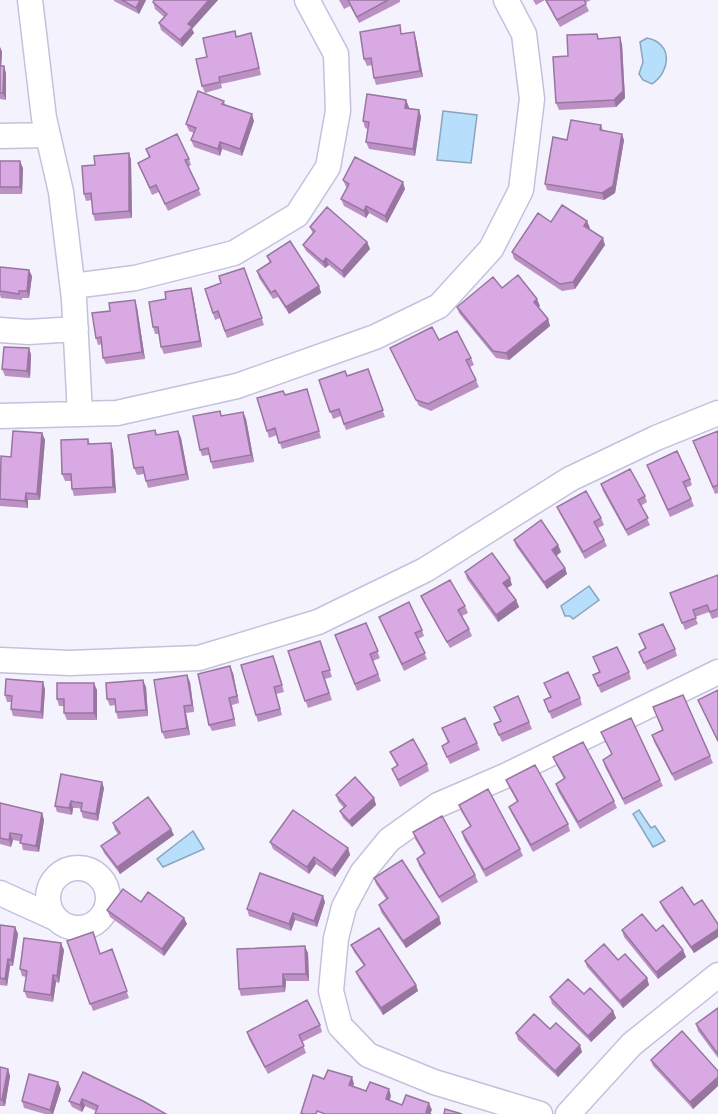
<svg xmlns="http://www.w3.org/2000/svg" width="718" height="1114" font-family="'Noto Sans',sans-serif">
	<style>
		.water { fill: #b7dffb; stroke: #89a5bc; stroke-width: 1.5 }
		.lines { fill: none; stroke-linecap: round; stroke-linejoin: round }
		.minor-casing { stroke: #c5c1dd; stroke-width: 27 }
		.minor { stroke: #fff; stroke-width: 24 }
		.wall { fill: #bb91c4 }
		.shaded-wall { fill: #9876a0 }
		.building { fill: #d9a9e4; stroke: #9876a0; stroke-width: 1.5 }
	</style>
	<rect width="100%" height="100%" fill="#f3f2fd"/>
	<!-- water -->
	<path class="water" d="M647 38C673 43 671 71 652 84L643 80 639 74 643 62 640 42Z
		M443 111 477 115 471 163 437 160Z
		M589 586 599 600 573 619 570 616H565L561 606Z
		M639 810 651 828 655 826 665 841 653 847 633 814Z
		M193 831 204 849 163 867 157 859Z"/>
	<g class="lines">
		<!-- minor casing -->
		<g class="minor-casing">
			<path id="minor" d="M30 0 44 118 61 192 74 299 80 414
				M0 136 48 135
				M73 286 135 278 234 253 297 215 328 167 338 111 336 54 307 0
				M0 330 28 332 76 329
				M0 416 117 413 237 386 375 337 439 306 491 249 521 190 532 99 524 34 506 0
				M0 660 70 663 199 658 318 622 425 570 570 479 656 438 718 413
				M48 898a30 30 0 1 1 60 0a30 30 0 1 1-60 0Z
				M0 893 55 918
				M540 1114 434 1082 368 1055 340 1026 331 991 336 938 344 907 362 873 389 840 438 805 505 776 718 672
				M568 1114 632 1044 718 975"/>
		</g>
		<!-- minor -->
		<use href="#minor" class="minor"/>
	</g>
	<!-- wall -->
	<path class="wall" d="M114 0H146L139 14 114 1Z
		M154 0H218L192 29 194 33 182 47 161 30 159 23 164 17 155 9 153 2Z
		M339 0H400V2L359 23 350 6 344 9Z
		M533 0H591L585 3 589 11 560 27 545 0 536 5Z
		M235 31 237 37 253 40 261 75 221 84 222 88 205 93 202 86 207 57Z
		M402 33 416 39 423 77 376 85 374 78 372 65 367 66 364 59Z
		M599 39 622 44 625 98 616 107 559 110 556 103 568 56Z
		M0 47 2 52 1 66 6 73V100L0 99Z
		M406 100 409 109 419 110 421 117 415 156 369 149 366 142 368 129 365 128 363 121Z
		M224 101 225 105 254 121 242 156 222 149 220 156 194 147 191 140 194 133 189 131 186 124Z
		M601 125 603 130 624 140 615 193 604 200 547 190 545 184 567 140Z
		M146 149 189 159 191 165 188 167 201 195 168 211 159 192 152 195 138 163 149 158Z
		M129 153 131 160 132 218 95 221 93 214 92 200 86 201 84 194 95 165Z
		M0 161 23 168 22 194H0Z
		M343 180 405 189 387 223 369 213 366 218 344 206 341 199 347 188 346 187Z
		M587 221 589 229 605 245 575 289 562 291 514 259 512 252 551 222Z
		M310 227 367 242 370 249 344 278 329 265 325 268 306 251 303 245 313 234Z
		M267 256 319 286 321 293 289 314 278 297 273 299 259 278 257 271 270 263Z
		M0 267 32 276 29 298H22V300L1 298 0 295Z
		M244 268 264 325 227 338 220 318 215 320 205 289 221 283Z
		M502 288 540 306 538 307 548 319 550 326 509 360 496 358 459 313 457 307Z
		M193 295 202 347 164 354 161 347 159 334H155L153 327Z
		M137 307 145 359 106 364 103 358 102 344 98 345 96 338Z
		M439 340 471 358 474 365 470 367 479 387 431 411 419 406 390 348Z
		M29 348 31 355 30 378 5 376 2 369Z
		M368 369 385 417 346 430 341 416 333 419 319 380 347 376Z
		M307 389 321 438 282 449 277 435 269 438 267 431 285 395Z
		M243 412 246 419 254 462 213 469 209 455 202 456 200 450 222 416Z
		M155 430 157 435 178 431 181 438 189 480 148 488 144 474 137 475 134 468Z
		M718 431V493L715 494 693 441Z
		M42 433 45 440 40 500H28V508L0 506V468L11 457Z
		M88 439 90 444 113 450 116 493 74 496 72 489 71 481H65L62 474Z
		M647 465 690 479 692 485 686 488 694 506 670 517Z
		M601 484 645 496 647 502 641 506 650 525 628 536 603 491Z
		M557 507 601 518 604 525 598 528 607 546 585 559 560 514Z
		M514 540 558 545 561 552 556 555 565 568 567 574 547 589 516 546Z
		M465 572 512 585 507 588 516 600 519 607 498 622 467 579Z
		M718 575V617L712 619 709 612 695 617 698 624 685 630 670 593Z
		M421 596 465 606 468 613 462 616 469 629 472 636 450 648 424 603Z
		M379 617 422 630 424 636 418 639 427 659 404 671Z
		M366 623 380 658 373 661 381 681 357 691 335 635Z
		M639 634 675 649 677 656 647 670 639 652 645 649Z
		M320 641 332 677 325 679 332 700 308 708 288 651Z
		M593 657 629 672 631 679 601 693 593 675 599 672Z
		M276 663 284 692 276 694 282 715 258 722 256 715Z
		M233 673 239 703 232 705 236 726 212 731 209 725Z
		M190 682 194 712 186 713 190 735 165 739 162 732Z
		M544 683 580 698 582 705 552 719 544 700 550 697Z
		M146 687 148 716 118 719 116 712 115 705 110 706 107 699Z
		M45 689 43 719 13 716 11 709V702H7L5 695Z
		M97 690V720H67L64 713V706H59L57 699Z
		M718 690V742L698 700Z
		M494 707 529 722 532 729 502 742 494 724 500 721Z
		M653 707 710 756 713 763 675 781 654 742 652 735 662 730Z
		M442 728 477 743 480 750 450 764 442 746 448 743Z
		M601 732 660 780 663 786 625 805 605 767 603 760 612 754Z
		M390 752 427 764 429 771 400 787 392 769 397 766Z
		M553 757 614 801 617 808 580 829 558 791 556 784 564 779 556 764Z
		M506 780 568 824 570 831 533 852 512 814 509 807 517 802 509 787Z
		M104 788 98 821 83 818 81 811V809L78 808H73L72 815 57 812 55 806Z
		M336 795 374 798 376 805 352 827 343 818 340 811 344 808 338 801Z
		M0 803 42 813 44 820 39 852 23 850 21 841H19L13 840 11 847 0 844Z
		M459 805 520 849 523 856 486 877 464 839 462 832 470 826 461 811Z
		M113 823 174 835 120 874 104 853 101 846 118 834 115 830Z
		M413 832 475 875 478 882 442 903 419 866 417 859 424 854 415 839Z
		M270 842 348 848 350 855 335 877 316 864 309 874 273 849Z
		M374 878 439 917 441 924 406 948 381 912 379 905 386 899 376 884Z
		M141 902 184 918 187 924 164 956 110 917 107 910Z
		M325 902 317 927 295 920 291 931 249 916 247 909Z
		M660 902 694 905 718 924V937L694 953 663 909Z
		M0 925 15 927 18 934 13 966H10L7 986 0 985Z
		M622 930 683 950 686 957 658 979 624 937Z
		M67 941 100 954 112 949 129 998 93 1011Z
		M351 945 416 985 418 991 383 1015 359 979 356 972 364 966 354 952Z
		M64 950 59 983 56 982 53 1002 27 998 24 991 26 977 22 976 20 969Z
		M308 953 309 981H286L285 992 241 996 239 989Z
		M618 960 647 978 649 985 623 1008 587 967 585 961Z
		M584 994 613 1011 616 1018 591 1042 552 1004 550 997Z
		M718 1008V1058L698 1031 696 1024Z
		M320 1025 322 1032 302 1042 306 1053 268 1074 249 1039 247 1032Z
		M550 1029 582 1052 558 1077 518 1040 516 1033Z
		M651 1060 718 1071V1086L693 1109 653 1066Z
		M0 1067 8 1069 10 1076 5 1106H0Z
		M83 1072 143 1101 96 1111 85 1106 82 1112 72 1107 69 1101Z
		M61 1089 53 1114H45L24 1108 22 1101Z"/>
	<!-- shaded-wall -->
	<path class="shaded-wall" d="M140 0H146L139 14 136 8Z
		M209 0H218L192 29 194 33 182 47 180 40 188 24Z
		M414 32 416 39 423 77 420 71Z
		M620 37 622 44 625 98 616 107 614 100Z
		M0 47 2 52 1 72 0 69Z
		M4 66 6 73V100L3 93Z
		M406 100 409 107 408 115 405 108Z
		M419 110 421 117 415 156 413 149Z
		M252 114 254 121 242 156 240 149Z
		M622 134 624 140 615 193 604 200 602 193Z
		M220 142 222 149 220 156 218 149Z
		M129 153 131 160 132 218 129 211Z
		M20 161 23 168 22 194 20 187Z
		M403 182 405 189 387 223 385 216Z
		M366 206 369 213 366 218 364 211Z
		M587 221 590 228 587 232 584 226Z
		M603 238 605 245 575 289 573 282Z
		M367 242 370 249 344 278 342 271Z
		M326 258 329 265 325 268 323 262Z
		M29 270 32 276 29 298 27 291Z
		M319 286 321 293 289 314 286 307Z
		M191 288 193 295 202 347 200 341Z
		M537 299 540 306 536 309 534 302Z
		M135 300 137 307 145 359 142 352Z
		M548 319 550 326 509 360 506 353Z
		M29 348 31 355 30 378 27 371Z
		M243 412 246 419 254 462 251 455Z
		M178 431 181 438 189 480 186 474Z
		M42 433 45 440 40 500 37 494Z
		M111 443 113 450 116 493 113 487Z
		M26 493 28 500V508L25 501Z
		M558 545 561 552 555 557 552 550Z
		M565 568 567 574 547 589 544 582Z
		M510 578 512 585 506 589 503 583Z
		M516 600 519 607 498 622 496 615Z
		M230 666 233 673 239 703 237 696Z
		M187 675 190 682 194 712 192 705Z
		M143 680 146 687 148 716 146 710Z
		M43 682 45 689 43 719 41 712Z
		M94 683 97 690V720L94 713Z
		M184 706 186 713 190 735 187 728Z
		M102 782 104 788 98 821 96 814Z
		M374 798 376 805 352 827 349 821Z
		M71 801 73 808 72 815 69 808Z
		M42 813 44 820 39 852 36 846Z
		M171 829 174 835 120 874 117 867Z
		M10 833 13 840 11 847 9 840Z
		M348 848 350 855 335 877 332 870Z
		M314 857 316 864 309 874 307 867Z
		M323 896 325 902 317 927 314 921Z
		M293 913 295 920 291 931 289 924Z
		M439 917 441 924 406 948 403 941Z
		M184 918 187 924 164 956 162 949Z
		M15 927 18 934 13 966 11 960Z
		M718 929V937L694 953 691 947Z
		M61 943 64 950 59 983 57 976Z
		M305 946 308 953 309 981 306 974Z
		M683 950 686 957 658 979 656 972Z
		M8 959 10 966 7 986 5 979Z
		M283 974 286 981 285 992 283 986Z
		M53 975 56 982 53 1002 51 995Z
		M647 978 649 985 623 1008 620 1001Z
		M416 985 418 991 383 1015 381 1008Z
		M613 1011 616 1018 591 1042 588 1036Z
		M580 1045 582 1052 558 1077 555 1071Z
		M8 1069 10 1076 5 1106 2 1100Z
		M352 1077 354 1084 351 1092 349 1085Z
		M718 1077V1086L693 1109 690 1102Z
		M58 1082 61 1089 53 1114H52L50 1110Z
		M389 1089 391 1096 388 1106 386 1099Z
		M82 1099 85 1106 82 1112 80 1105Z
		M429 1103 432 1110 430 1114 426 1112Z"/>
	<!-- building -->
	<path class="building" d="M122 0H140L136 8Z
		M154 0H209L188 24 192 27 180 40 159 23 167 14 153 2Z
		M348 0H388L357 17Z
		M546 0H584L586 4 557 20Z
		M400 25 401 34 414 32 420 71 374 78 371 58 364 59 360 32Z
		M235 31 236 37 251 33 259 68 219 77 220 82 202 86 196 59 207 57 203 38Z
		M597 34 598 39 620 37 623 91 614 100 556 103 553 57 568 56 567 35Z
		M0 66H4L3 93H0Z
		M198 91 224 101 222 104 252 114 240 149 220 142 218 149 191 140 196 128 186 124Z
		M367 94 406 100 405 108 419 110 413 149 366 142 369 122 363 121Z
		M571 120 601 125 600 130 622 134 613 186 602 193 545 184 553 137 567 140Z
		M177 134 189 159 185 160 199 189 165 204 156 185 150 188 138 163 150 157 146 149Z
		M129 153V211L93 214 91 193 84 194 82 166 95 165 94 156Z
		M355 157 403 182 385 216 366 206 364 211 341 199 349 184 343 180Z
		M0 161H20V187H0Z
		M562 205 587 221 584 226 603 238 573 282 560 284 512 252 538 213 551 222Z
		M327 207 367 242 342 271 326 258 323 262 303 245 315 231 310 227Z
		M290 241 319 286 286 307 275 290 271 293 257 271 271 262 267 256Z
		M0 267 29 270 27 291H19V294L0 291Z
		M244 268 262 318 225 331 218 311 213 313 205 289 221 283 219 276Z
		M518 275 537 299 534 302 548 319 506 353 493 351 457 307 493 277 502 288Z
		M191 288 200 341 161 347 158 327H153L149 302 166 299 165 292Z
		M135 300 142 352 103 358 101 337 96 338 92 313 110 311 109 303Z
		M432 327 439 340 457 331 471 358 466 360 476 380 428 404 416 400 390 348Z
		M4 347 29 348 27 371 2 369Z
		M368 369 383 410 344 424 339 409 330 412 319 380 345 371 347 376Z
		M307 389 319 431 279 443 275 428 267 431 257 398 283 391 285 395Z
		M220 411 221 416 243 412 251 455 211 462 208 448 200 450 193 416Z
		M155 430 156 435 178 431 186 474 146 481 143 467 134 468 128 435Z
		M13 431 42 433 37 494 26 493 25 501 0 499 1 456 11 457Z
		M718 431V485L713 487 693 441Z
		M88 439V444L111 443 113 487 72 489 71 474H62L61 440Z
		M677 451 690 479 683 482 691 499 668 510 647 465Z
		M630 469 645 496 638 500 648 518 626 530 601 484Z
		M586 491 601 518 594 522 604 540 583 552 557 507Z
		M541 520 558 545 552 550 565 568 544 582 514 540Z
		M492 553 510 578 503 583 516 600 496 615 465 572Z
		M718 575V609L710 612 707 605 693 610 696 618 682 623 670 593Z
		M450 580 465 606 458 610 469 629 447 642 421 596Z
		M409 602 422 630 415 633 425 653 402 664 379 617Z
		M366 623 378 651 370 654 378 674 355 684 335 635Z
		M663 624 675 649 644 663 639 652 646 648 639 634Z
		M320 641 330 670 322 672 329 693 305 701 288 651Z
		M617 647 629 672 598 686 593 675 600 672 593 657Z
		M273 656 282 685 274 687 280 709 256 715 241 665Z
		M230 666 237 696 229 698 234 719 209 725 198 674Z
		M568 672 580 698 549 712 544 700 551 697 544 683Z
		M187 675 192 705 184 706 187 728 162 732 154 680Z
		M6 679 43 682 41 712 11 709 12 696 5 695Z
		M143 680 146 710 116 712 115 699H107L106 683Z
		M57 683H94V713H64V699H57Z
		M718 690V741L698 700Z
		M683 695 710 756 672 774 652 735 663 730 653 707Z
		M518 696 529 722 499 735 494 724 501 721 494 707Z
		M465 718 477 743 447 757 442 746 449 742 442 728Z
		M631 718 660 780 623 799 603 760 612 754 601 732Z
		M413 739 427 764 398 780 392 769 398 765 390 752Z
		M583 742 614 801 578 822 556 784 565 778 553 757Z
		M535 765 568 824 531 845 509 807 518 801 506 780Z
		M61 774 102 782 96 814 81 811 82 803 75 802 71 801 69 808 55 806Z
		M355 777 374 798 349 821 340 811 346 806 336 795Z
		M488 789 520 849 484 870 462 832 471 826 459 805Z
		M148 797 171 829 117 867 101 846 120 833 113 823Z
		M0 803 42 813 36 846 20 843 22 835 17 834 10 833 9 840 0 838Z
		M293 810 348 848 332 870 314 857 307 867 270 842Z
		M442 816 475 875 439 897 417 859 425 853 413 832Z
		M402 860 439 917 403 941 379 905 388 898 374 878Z
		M260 873 323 896 314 921 293 913 289 924 247 909Z
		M682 887 694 905 702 900 718 924V929L691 947 660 902Z
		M123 889 141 902 148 892 184 918 162 949 107 910Z
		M642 914 656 931 663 925 683 950 656 972 622 930Z
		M0 925 15 927 11 960 8 959 5 979 0 978Z
		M379 928 416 985 381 1008 356 972 365 965 351 945Z
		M93 932 100 954 112 949 127 991 90 1004 67 941Z
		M24 938 61 943 57 976 53 975 51 995 24 991 27 971 20 969Z
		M604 944 618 960 625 954 647 978 620 1001 585 961Z
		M305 946 306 974H283V986L239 989 237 949Z
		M568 979 584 994 590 988 613 1011 588 1036 550 997Z
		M307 1000 320 1025 299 1035 304 1046 265 1067 247 1032Z
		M718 1008V1054L696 1024Z
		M534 1014 550 1029 556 1023 580 1045 555 1071 516 1033Z
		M682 1031 718 1071V1077L690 1102 651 1060Z
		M0 1067 8 1069 2 1100 0 1099Z
		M328 1070 352 1077 349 1085 366 1091 370 1082 389 1089 386 1099 402 1105 406 1095 429 1103 426 1112 431 1114H325L317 1111 316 1114H304L301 1113 313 1075 324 1079Z
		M83 1072 143 1101 166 1114H95L98 1106 82 1099 80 1105 69 1101Z
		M29 1074 58 1082 50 1110 22 1101Z
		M445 1109 462 1114H444Z"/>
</svg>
